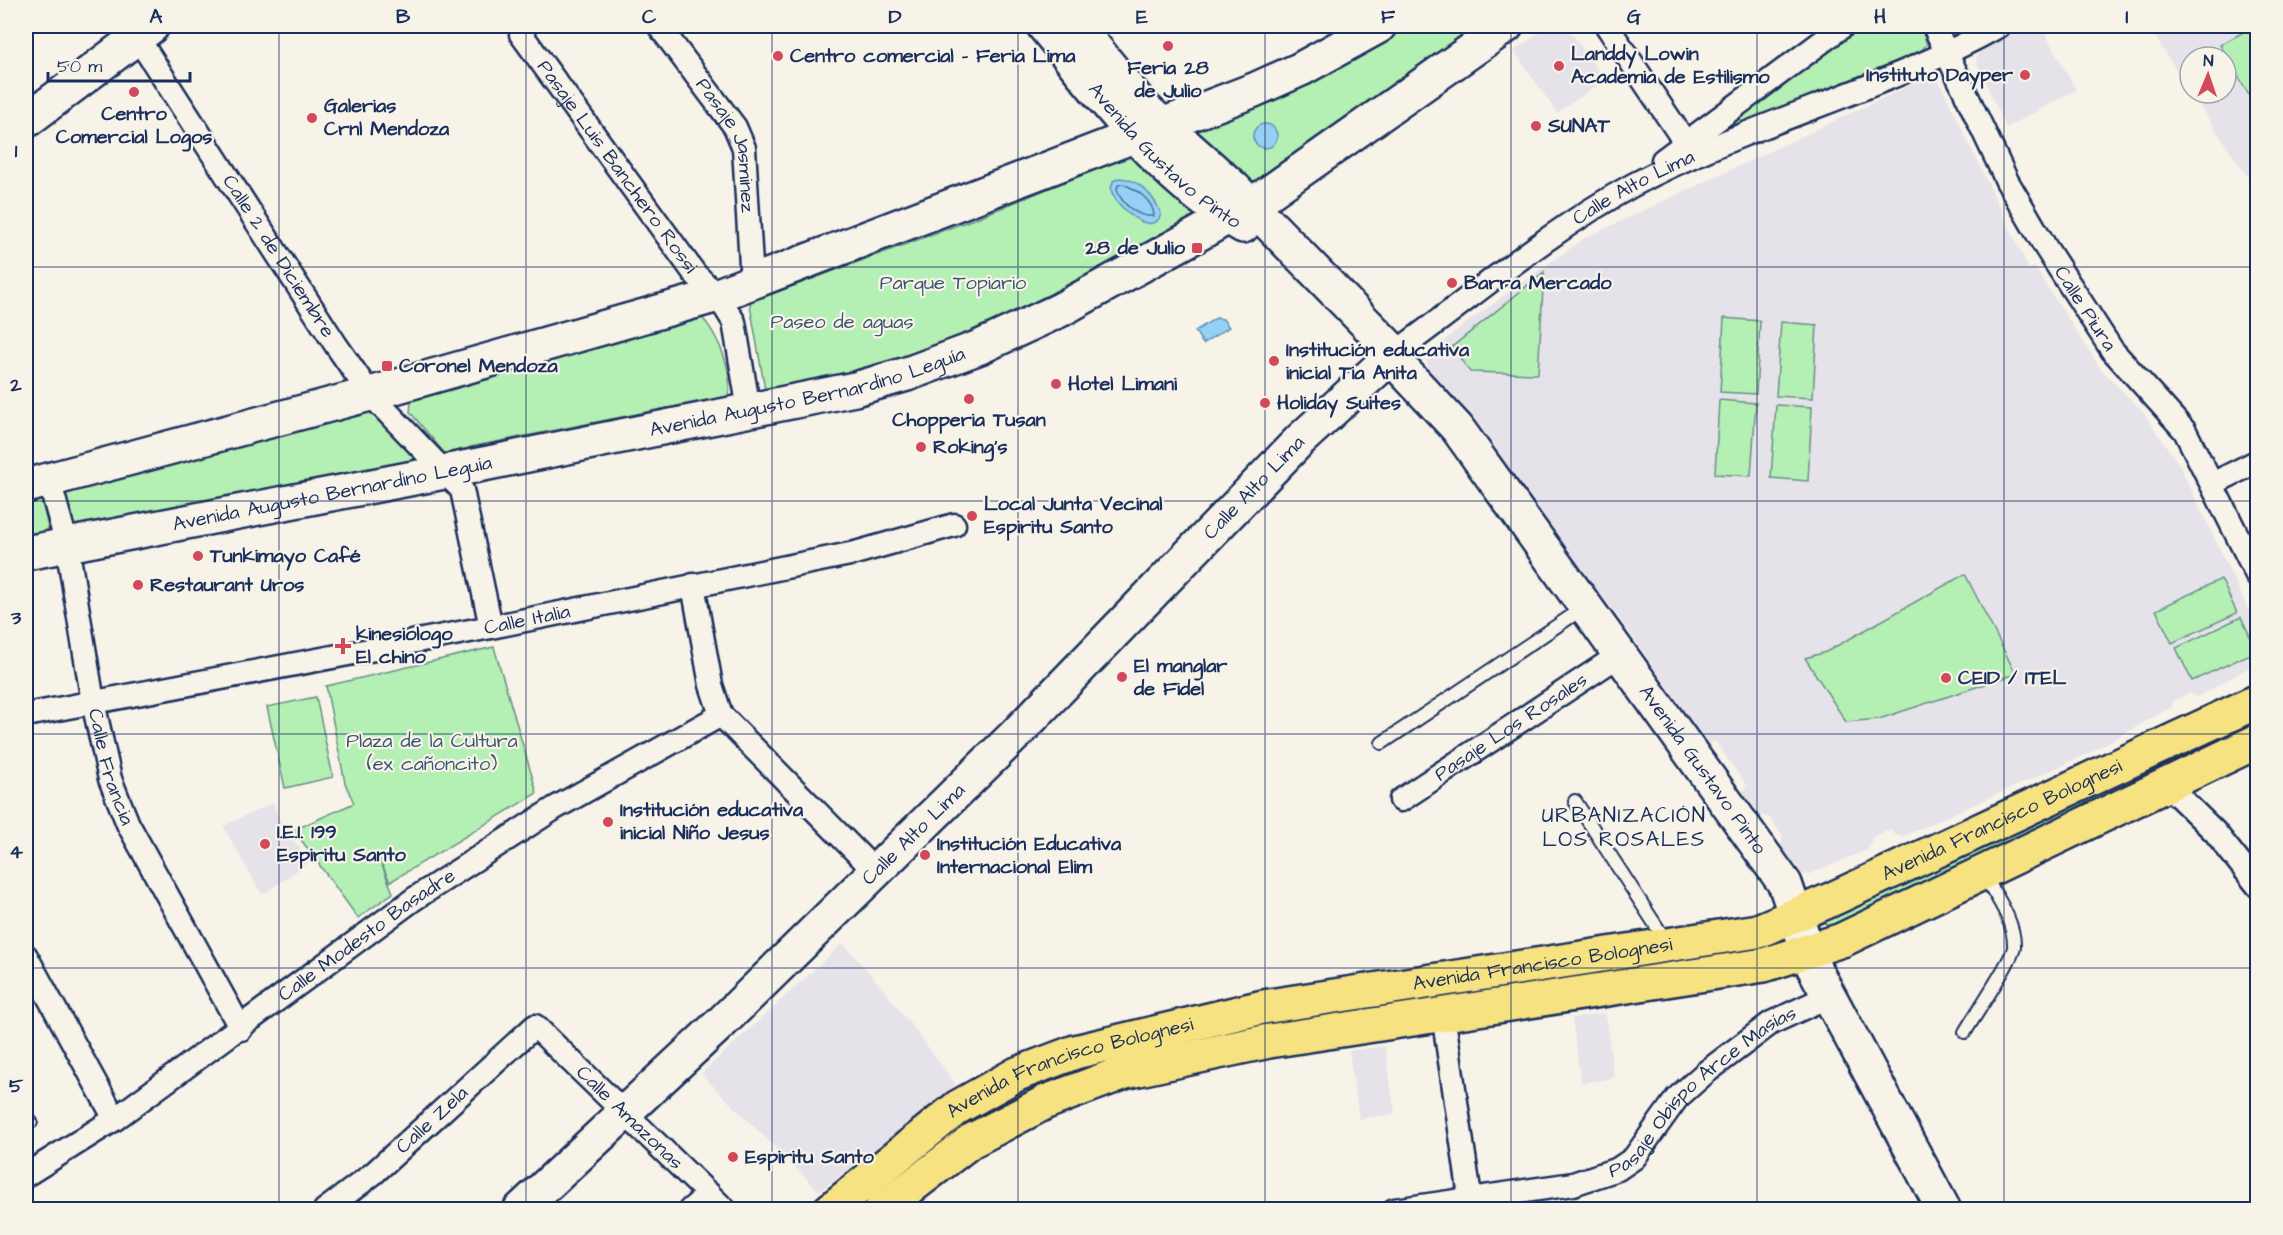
<svg xmlns="http://www.w3.org/2000/svg" width="2283" height="1235" font-family="'Architects Daughter',sans-serif">
	<style>
		.built { fill: #e5e2ea }
		.green { fill: #b4efb3; stroke: #688f88; stroke-width: 1.5 }
		.water { fill: #95d1f5; stroke: #6490b9; stroke-width: 1.5 }
		.lines { fill: none; stroke-linecap: round; stroke-linejoin: round }
		.shore { stroke: #4c709a; stroke-width: 1.5 }
		.lane-casing { stroke: #1b2f5e; stroke-width: 16 }
		.street-casing { stroke: #1b2f5e; stroke-width: 27 }
		.secondary-casing { stroke: #1b2f5e; stroke-width: 38 }
		.primary-casing { stroke: #1b2f5e; stroke-width: 38 }
		.lane { stroke: #f7f3e8; stroke-width: 12 }
		.street { stroke: #f7f3e8; stroke-width: 22 }
		.secondary { stroke: #f7f3e8; stroke-width: 33 }
		.primary { stroke: #f6e281; stroke-width: 33 }
		.grid { fill: none; stroke: #1b2f5e; stroke-width: 1.5; stroke-opacity: 0.55 }
		.poi-dot { fill: #d1495b; stroke: #f7f3e8; stroke-width: 2 }
		.labels { text-anchor: middle; dominant-baseline: central; stroke-width: 4.5; stroke-linejoin: round; paint-order: stroke }
		.poi-label { font-size: 20px; font-weight: bold; fill: #1b2f5e; stroke: #f7f3e8; text-anchor: start }
		.street-label { font-size: 20px; fill: #1b2f5e; stroke: #f7f3e8 }
		.park-label { font-size: 20px; fill: #3a556f; stroke: #f7f3e8 }
		.neighbourhood-label { font-size: 21px; letter-spacing: 1.5px; fill: #1b2f5e; stroke: #f7f3e8 }
		.neatline { fill: none; stroke: #1b2f5e; stroke-width: 2 }
		.grid-label { font-size: 20px; text-anchor: middle; font-weight: bold; fill: #1b2f5e }
	</style>
	<rect width="100%" height="100%" fill="#f7f3e8"/>
	<filter id="ink" filterUnits="userSpaceOnUse"><feTurbulence type="fractalNoise" baseFrequency=".0167" numOctaves="2"/><feDisplacementMap in="SourceGraphic" scale="12" xChannelSelector="R" yChannelSelector="G"/><feConvolveMatrix kernelMatrix="1 2 1 2 8 2 1 2 1" color-interpolation-filters="sRGB"/></filter>
	<g filter="url(#ink)">
		<!-- built -->
		<path class="built" d="M1548 26H1566L1605 80 1557 113 1514 51Z
			M2026 26H2041L2076 90 2006 128 1976 60 1979 52Z
			M2175 26H2257V191L2191 93H2226V57H2190V91L2155 37Z
			M1930 76 1939 81 2029 269 2034 267 2101 369 2143 412 2180 466 2257 628V663L2197 697 2189 693 2173 701 2172 707 2085 755 1901 837 1894 834 1891 829 1873 837 1867 850 1806 875 1801 874 1781 846 1783 836 1769 817 1760 815 1742 791 1747 786 1715 741 1708 745 1630 633 1468 417 1430 373 1426 359 1454 332 1583 239Z
			M273 803 279 819 309 862 262 895 223 826Z
			M843 943 885 991 956 1084 879 1148 819 1191 701 1074Z
			M1605 1013 1614 1078 1581 1083 1572 1018Z
			M1385 1046 1395 1114 1359 1119 1349 1051Z"/>
		<!-- green -->
		<path class="green" d="M1407 26H1480L1260 179V182L1253 187 1187 130 1366 51Z
			M1851 26H1920L1927 44 1918 55 1725 131 1720 129Z
			M2254 26H2258L2257 109 2220 45Z
			M1131 152 1198 213C1105 265 1014 318 913 353 869 369 822 377 776 387V393L765 390 750 305 752 297 759 292 761 298 974 219 1113 162 1112 158Z
			M1544 272 1538 374 1470 372 1452 347Z
			M691 315H700C717 333 736 374 727 399L719 402 717 398 470 447 463 453 446 455 410 412 411 402 416 398 692 321Z
			M1724 318 1760 321 1756 394 1720 392Z
			M1781 322 1817 325 1813 398 1776 396Z
			M1719 400 1756 403 1751 476 1715 474Z
			M1776 405 1812 407 1808 481 1771 478Z
			M370 409 416 459 417 464 413 466 408 462 89 526 83 531 73 527 65 492Z
			M41 497 49 532 26 536V502Z
			M1965 574 2016 674 1879 719 1846 722 1805 658 1826 652Z
			M2221 579 2237 613 2172 643 2156 610Z
			M2241 617 2257 651 2192 681 2176 648Z
			M494 647 537 793 390 882 379 858 393 893 358 918 294 830 354 803 345 783 326 686Z
			M316 697 333 777 285 788 267 707Z
			M2257 710V727L1840 930 1828 928 1823 919Z"/>
		<!-- water -->
		<path class="water" d="M1253 136a12 12 0 1 1 24 0a12 12 0 1 1-24 0Z
			M1119 178C1138 178 1155 197 1161 214 1153 240 1114 206 1111 189L1113 181Z
			M1216 318 1223 319 1229 327 1203 344 1195 331Z"/>
		<g class="lines">
			<!-- shore -->
			<path class="shore" d="M1123 184C1136 189 1154 201 1154 216 1138 218 1121 204 1117 189L1118 185Z"/>
			<!-- lane casing -->
			<g class="lane-casing">
				<path id="lane" d="M1382 743 1585 607
					M1575 801 1666 941
					M1965 1032C1973 1018 2013 959 2014 947 2015 921 1996 896 1983 874
					M26 1125 31 1122"/>
			</g>
			<!-- street casing -->
			<g class="street-casing">
				<g id="street">
					<path id="s1" d="M130 26 336 345 370 394 462 490 491 627"/>
					<path id="s2" d="M659 26 735 127 744 148 752 282"/>
					<path d="M1607 26 1693 154"/>
					<path id="s3" d="M1934 26 2007 181 2046 248 2112 350 2185 431 2258 577"/>
					<path id="s4" d="M521 34 695 274C711 289 723 302 734 322L749 410"/>
					<path d="M1663 160 1843 26"/>
					<path id="s5" d="M1395 353C1474 296 1547 232 1633 185 1751 122 1883 91 1999 26"/>
					<path id="s6" d="M49 480 67 545 93 702 110 779 128 824 241 1029"/>
					<path d="M2212 484 2258 461"/>
					<path d="M693 585 711 685 721 715 874 870"/>
					<path id="s7" d="M26 715 491 627 855 553 954 525"/>
					<path d="M2165 783 2215 832 2258 886"/>
					<path id="s8" d="M1401 800 1621 654"/>
					<path d="M26 956 115 1119"/>
					<path d="M1443 1014 1472 1210"/>
					<path id="s9" d="M26 1175 115 1119 414 899 555 808 721 715"/>
					<path id="s10" d="M325 1210 374 1173 535 1026 725 1210"/>
					<path d="M690 1210 709 1194"/>
					<path id="s11" d="M1394 1210 1573 1184 1618 1169 1634 1158 1677 1098 1705 1073 1771 1023 1829 996"/>
				</g>
			</g>
			<!-- secondary casing -->
			<g class="secondary-casing">
				<g id="secondary">
					<path id="s12" d="M1044 26C1103 97 1160 179 1243 226"/>
					<path id="s13" d="M1077 26 1143 107 1234 188 1395 353 1401 368 1457 428 1785 884 1813 966 1944 1210"/>
					<path d="M26 121 152 26"/>
					<path d="M26 486 370 394 718 295 1254 90 1301 69 1379 26"/>
					<path id="s14" d="M26 553 424 476 855 389 907 374 980 347 1060 310 1200 233 1266 195 1506 26"/>
					<path id="s15" d="M520 1210 723 1021 1015 735 1300 440 1395 353"/>
				</g>
			</g>
			<!-- primary casing -->
			<g class="primary-casing">
				<g id="primary">
					<path id="s16" d="M830 1210 958 1107 1017 1074 1075 1052 1263 1007 1758 931 1828 901 2258 701"/>
					<path d="M881 1210 971 1141 1046 1102 1125 1072 1269 1041 1764 965 1842 940 2258 741"/>
				</g>
			</g>
			<!-- lane -->
			<use href="#lane" class="lane"/>
			<!-- street -->
			<use href="#street" class="street"/>
			<!-- secondary -->
			<use href="#secondary" class="secondary"/>
			<!-- primary -->
			<use href="#primary" class="primary"/>
		</g>
	</g>
	<!-- grid -->
	<path class="grid" d="M279 26V1210M526 26V1210M772 26V1210M1018 26V1210M1265 26V1210M1511 26V1210M1757 26V1210M2004 26V1210M26 267H2258M26 501H2258M26 734H2258M26 968H2258"/>
	<!-- markers -->
	<g class="poi-dot">
		<circle cx="1168" cy="46" r="6"/>
		<circle cx="778" cy="56" r="6"/>
		<circle cx="1559" cy="66" r="6"/>
		<circle cx="2025" cy="75" r="6"/>
		<circle cx="134" cy="92" r="6"/>
		<circle cx="312" cy="118" r="6"/>
		<circle cx="1536" cy="126" r="6"/>
		<rect x="1191" y="242" width="12" height="12" rx="3"/>
		<circle cx="1452" cy="283" r="6"/>
		<circle cx="1274" cy="361" r="6"/>
		<rect x="381" y="360" width="12" height="12" rx="3"/>
		<circle cx="1056" cy="384" r="6"/>
		<circle cx="969" cy="399" r="6"/>
		<circle cx="1265" cy="403" r="6"/>
		<circle cx="921" cy="447" r="6"/>
		<circle cx="972" cy="516" r="6"/>
		<circle cx="198" cy="556" r="6"/>
		<circle cx="138" cy="585" r="6"/>
		<path d="M340 637h6v6h6v6h-6v6h-6v-6h-6v-6h6z"/>
		<circle cx="1122" cy="677" r="6"/>
		<circle cx="1946" cy="678" r="6"/>
		<circle cx="608" cy="822" r="6"/>
		<circle cx="265" cy="844" r="6"/>
		<circle cx="925" cy="855" r="6"/>
		<circle cx="733" cy="1157" r="6"/>
	</g>
	<g class="labels">
		<!-- poi labels -->
		<g class="poi-label">
			<text x="1571" y="54">Landdy Lowin<tspan x="1571" dy="23">Academia de Estilismo</tspan></text>
			<text x="790" y="56">Centro comercial - Feria Lima</text>
			<text x="1168" y="68" text-anchor="middle">Feria 28<tspan x="1168" dy="23">de Julio</tspan></text>
			<text x="2013" y="75" text-anchor="end">Instituto Dayper</text>
			<text x="324" y="106">Galerias<tspan x="324" dy="23">Crnl Mendoza</tspan></text>
			<text x="134" y="114" text-anchor="middle">Centro<tspan x="134" dy="23">Comercial Logos</tspan></text>
			<text x="1548" y="126">SUNAT</text>
			<text x="1185" y="248" text-anchor="end">28 de Julio</text>
			<text x="1464" y="283">Barra Mercado</text>
			<text x="1286" y="350">Institución educativa<tspan x="1286" dy="23">inicial Tia Anita</tspan></text>
			<text x="399" y="366">Coronel Mendoza</text>
			<text x="1068" y="384">Hotel Limani</text>
			<text x="1277" y="403">Holiday Suites</text>
			<text x="969" y="420" text-anchor="middle">Chopperia Tusan</text>
			<text x="933" y="447">Roking's</text>
			<text x="984" y="504">Local Junta Vecinal<tspan x="984" dy="23">Espiritu Santo</tspan></text>
			<text x="210" y="556">Tunkimayo Café</text>
			<text x="150" y="585">Restaurant Uros</text>
			<text x="356" y="634">kinesiologo<tspan x="356" dy="23">El chino</tspan></text>
			<text x="1134" y="666">El manglar<tspan x="1134" dy="23">de Fidel</tspan></text>
			<text x="1958" y="678">CEID / ITEL</text>
			<text x="620" y="810">Institución educativa<tspan x="620" dy="23">inicial Niño Jesus</tspan></text>
			<text x="277" y="832">I.E.I. 199<tspan x="277" dy="23">Espiritu Santo</tspan></text>
			<text x="937" y="844">Institución Educativa<tspan x="937" dy="23">Internacional Elim</tspan></text>
			<text x="745" y="1157">Espiritu Santo</text>
		</g>
		<!-- street labels -->
		<g class="street-label">
			<text stroke="none"><textPath href="#s2" startOffset="141">Pasaje Jasminez</textPath></text>
			<text stroke="none"><textPath href="#s12" startOffset="178">Avenida Gustavo Pinto</textPath></text>
			<text stroke="none"><textPath href="#s4" startOffset="164">Pasaje Luis Banchero Rossi</textPath></text>
			<text stroke="none"><textPath href="#s5" startOffset="291">Calle Alto Lima</textPath></text>
			<text stroke="none"><textPath href="#s1" startOffset="274">Calle 2 de Diciembre</textPath></text>
			<text stroke="none"><textPath href="#s3" startOffset="321">Calle Piura</textPath></text>
			<text stroke="none"><textPath href="#s14" startOffset="798">Avenida Augusto Bernardino Leguía</textPath></text>
			<text stroke="none"><textPath href="#s15" startOffset="1030">Calle Alto Lima</textPath></text>
			<text stroke="none"><textPath href="#s14" startOffset="312">Avenida Augusto Bernardino Leguía</textPath></text>
			<text stroke="none"><textPath href="#s7" startOffset="510">Calle Italia</textPath></text>
			<text stroke="none"><textPath href="#s8" startOffset="132">Pasaje Los Rosales</textPath></text>
			<text stroke="none"><textPath href="#s6" startOffset="294">Calle Francia</textPath></text>
			<text stroke="none"><textPath href="#s13" startOffset="976">Avenida Gustavo Pinto</textPath></text>
			<text stroke="none"><textPath href="#s16" startOffset="1256">Avenida Francisco Bolognesi</textPath></text>
			<text stroke="none"><textPath href="#s15" startOffset="544">Calle Alto Lima</textPath></text>
			<text stroke="none"><textPath href="#s9" startOffset="417">Calle Modesto Basadre</textPath></text>
			<text stroke="none"><textPath href="#s16" startOffset="770">Avenida Francisco Bolognesi</textPath></text>
			<text stroke="none"><textPath href="#s16" startOffset="284">Avenida Francisco Bolognesi</textPath></text>
			<text stroke="none"><textPath href="#s11" startOffset="344">Pasaje Obispo Arce Masías</textPath></text>
			<text stroke="none"><textPath href="#s10" startOffset="411">Calle Amazonas</textPath></text>
			<text stroke="none"><textPath href="#s10" startOffset="140">Calle Zela</textPath></text>
		</g>
		<!-- park labels -->
		<g class="park-label">
			<text x="953" y="283">Parque Topiario</text>
			<text x="842" y="322">Paseo de aguas</text>
			<text x="432" y="741">Plaza de la Cultura<tspan x="432" dy="23">(ex cañoncito)</tspan></text>
		</g>
		<!-- neighbourhood labels -->
		<g class="neighbourhood-label">
			<text x="1624" y="815">URBANIZACIÓN<tspan x="1624" dy="24">LOS ROSALES</tspan></text>
		</g>
	</g>
	<!-- margin -->
	<rect width="2283" height="1235" fill="none" stroke="#f7f3e8" stroke-width="66"/>
	<!-- north arrow -->
	<g transform="translate(2208 75) rotate(2)"><circle r="28" fill="#f7f3e8" stroke="#9fa5b1" stroke-width="1.5"/>
	<path d="M0-4.5L10 22L0 15L-10 22Z" fill="#d1495b"/>
	<text y="-9" font-size="16" font-weight="bold" text-anchor="middle" fill="#1b2f5e">N</text>
	</g>
	<!-- scale -->
	<path d="M48 72v9h142v-9" fill="none" stroke="#1b2f5e" stroke-width="3"/>
	<text x="57" y="72" font-size="18" fill="#1b2f5e" stroke="#f7f3e8" stroke-width="4.5" paint-order="stroke">50 m</text>
	<rect x="33" y="33" width="2217" height="1169" class="neatline"/>
	<g class="grid-label">
		<text x="156" y="23">A</text>
		<text x="403" y="23">B</text>
		<text x="649" y="23">C</text>
		<text x="895" y="23">D</text>
		<text x="1142" y="23">E</text>
		<text x="1388" y="23">F</text>
		<text x="1634" y="23">G</text>
		<text x="1880" y="23">H</text>
		<text x="2127" y="23">I</text>
		<text x="16" y="157">1</text>
		<text x="16" y="391">2</text>
		<text x="16" y="624">3</text>
		<text x="16" y="858">4</text>
		<text x="16" y="1092">5</text>
	</g>
</svg>
